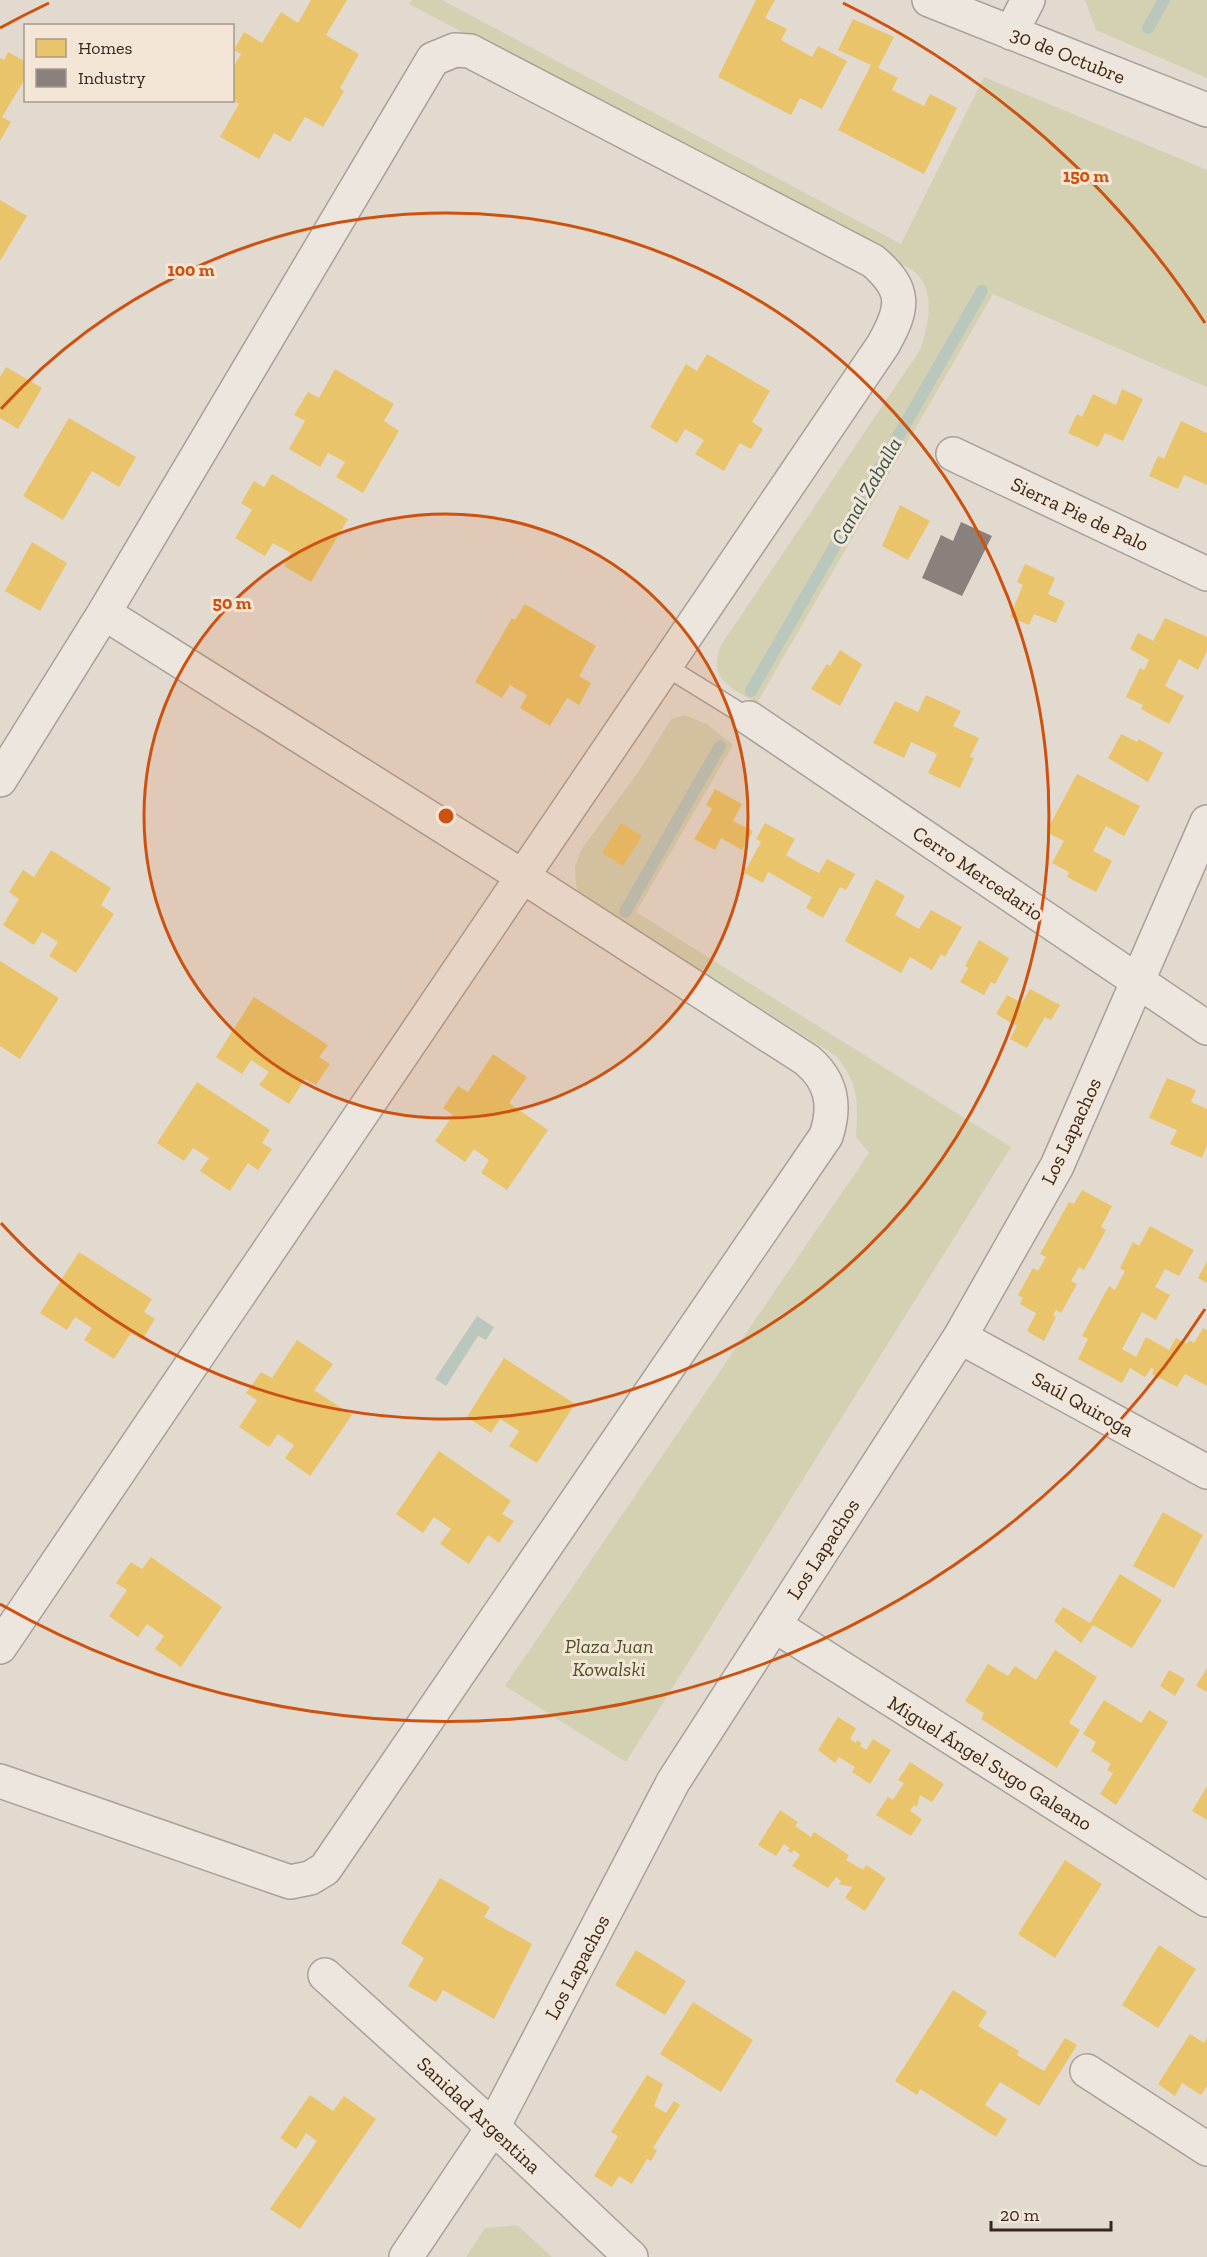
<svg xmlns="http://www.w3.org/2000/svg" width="1207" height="2257" font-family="'Zilla Slab',serif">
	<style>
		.green { fill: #d4d0b2 }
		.water { fill: #bac7bd }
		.homes { fill: #e9c46a }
		.industry { fill: #8a817c }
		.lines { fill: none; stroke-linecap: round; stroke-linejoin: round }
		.stream { stroke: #bac7bd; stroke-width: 12 }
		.lane-casing { stroke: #a8a098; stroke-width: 21 }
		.street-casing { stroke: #a8a098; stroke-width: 36 }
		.lane { stroke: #ece6df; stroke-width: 18 }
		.street { stroke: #ece6df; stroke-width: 33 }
		.ring { fill: none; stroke: #cd520f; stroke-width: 3 }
		.labels { text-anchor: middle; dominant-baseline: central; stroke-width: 6; stroke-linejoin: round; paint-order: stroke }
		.street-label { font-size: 20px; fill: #362820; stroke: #f3e6d6 }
		.park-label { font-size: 20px; font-style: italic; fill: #4d5128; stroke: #f3e6d6 }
		.water-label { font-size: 21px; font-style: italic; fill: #31554d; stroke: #f3e6d6 }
		.centre { fill: #cd520f; stroke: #f3e6d6; stroke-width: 3 }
		.ring-label { font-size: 18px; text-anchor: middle; font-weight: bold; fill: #cd520f; stroke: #f3e6d6; stroke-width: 6; stroke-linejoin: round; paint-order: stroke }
	</style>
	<rect width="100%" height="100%" fill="#e3dacf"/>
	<!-- green -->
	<path class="green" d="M412 0H442L901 244 984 77 1207 170V387L993 294 757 703C732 688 706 679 721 645L920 350C929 324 937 287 911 269L409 4Z
		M1085 0H1207V78L1096 30Z
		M684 715 707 724 733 745 636 912 1011 1147 626 1762 505 1686 869 1153 856 1137C858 1103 859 1083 836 1056L717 981 636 935 581 898 576 886 575 867 581 850 641 768 671 719Z
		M517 2225 552 2257H466L485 2228Z"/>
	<!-- water -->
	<path class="water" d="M477 1316 494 1327 486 1340 478 1336 446 1386 435 1379Z"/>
	<!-- homes -->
	<path class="homes" d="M311 0H347L326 35 359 54 340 88 344 91 323 127 305 117 290 142 274 133 259 159 220 137 239 104 232 100V69L241 54 234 50 244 32 262 43 281 12 298 23Z
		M756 0H775L765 18 787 29 781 40 812 57 818 46 847 61 822 109 800 98 791 115 718 77Z
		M853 19 894 37 878 68 898 78 892 90 924 106 930 94 957 108 924 174 838 130 871 65 838 50Z
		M8 52 26 62V77L2 117 11 122 0 141V58L4 60Z
		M0 200 27 216 0 261Z
		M707 354 770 391 752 422 763 429 751 449 740 443 724 471 695 454 704 440 685 429 677 443 650 427 686 364 697 371Z
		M6 367 42 388 18 429 0 418V377Z
		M335 369 394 404 384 421 399 431 363 493 336 477 345 462 328 453 320 467 289 449 305 421 294 415 308 392 319 398Z
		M1122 389 1143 399 1123 441 1105 433 1098 447 1068 433 1077 414 1082 417 1093 394 1116 405Z
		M69 418 136 457 119 487 92 471 63 520 23 496Z
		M1181 421 1207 433V485L1184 475 1178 489 1149 476 1158 456 1164 459Z
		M272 474 348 519 311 582 284 566 291 553 273 543 265 556 235 538 252 510 241 503 254 481 264 487Z
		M900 505 930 521 908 560 882 546Z
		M32 542 67 563 40 611 5 591Z
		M1025 564 1055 578 1048 594 1065 602 1056 623 1034 614 1029 625 1010 617 1023 585 1017 582Z
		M525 604 596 646 579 676 591 683 579 705 567 698 550 726 520 708 527 695 510 685 502 698 475 682 512 618 515 620Z
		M1165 618 1207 637V651L1198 670 1179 659 1165 686 1184 696 1169 724 1141 709 1143 705 1126 697 1140 668 1144 670 1149 660 1130 649 1138 633 1153 641Z
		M840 650 862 664 840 706 811 689 827 664 830 666Z
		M926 695 961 711 953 726 979 738 970 757 974 758 960 788 928 773 937 754 911 742 904 758 873 743 895 701 918 712Z
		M1121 734 1137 742 1139 739 1163 753 1148 782 1108 758Z
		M1077 774 1140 806 1124 836 1106 826 1093 851 1112 861 1096 892 1067 877 1069 872 1052 863 1064 841 1046 832Z
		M715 789 742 804 733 821 753 831 742 850 721 838 715 850 694 839 712 809 706 805Z
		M621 823 642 836 623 866 602 853Z
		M765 823 795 839 786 855 803 865 819 873 827 859 855 874 846 890 840 887 823 918 806 908 812 897 768 872 763 883 744 873 761 842 756 839Z
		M51 850 111 888 101 905 114 914 76 973 49 956 58 942 42 932 34 945 3 925 19 899 9 892 23 870 34 877Z
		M876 879 905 896 895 915 919 929 931 910 962 927 945 957 941 954 932 970 910 957 901 973 845 941Z
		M979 940 1009 958 995 984 991 982 984 995 960 982 968 968 965 966Z
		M0 961 59 998 20 1059 0 1046Z
		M1030 989 1060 1005 1051 1020 1045 1017 1027 1048 1010 1039 1017 1026 996 1014 1007 995 1022 1003Z
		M254 997 328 1045 319 1057 330 1064 316 1085 305 1079 289 1104 259 1085 269 1072 251 1060 242 1074 216 1057Z
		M493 1054 527 1077 509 1103 548 1130 507 1190 481 1173 489 1160 474 1149 465 1162 435 1141 453 1115 443 1108 458 1086 468 1092Z
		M1167 1078 1196 1090 1191 1102 1207 1109V1146L1202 1158 1170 1144 1177 1130 1149 1118Z
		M197 1082 270 1130 262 1143 272 1149 258 1170 248 1163 230 1191 200 1171 209 1158 193 1148 184 1161 157 1143Z
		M1082 1190 1112 1206 1101 1227 1106 1230 1084 1270 1079 1267 1071 1281 1077 1284 1061 1313 1056 1310 1053 1315 1056 1317 1044 1341 1027 1331 1036 1313 1020 1304 1023 1298 1018 1295 1033 1268 1038 1271 1046 1257 1040 1254 1069 1202 1074 1204Z
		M1150 1226 1194 1250 1179 1276 1165 1269 1155 1287 1170 1295 1159 1314 1156 1320 1142 1312 1122 1349 1136 1357 1146 1337 1169 1350 1176 1338 1187 1344 1189 1340 1194 1343 1203 1328 1207 1330V1386L1185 1374 1177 1387 1152 1374 1154 1369 1151 1368 1145 1377 1130 1368 1122 1383 1078 1359 1088 1339 1082 1336 1109 1286 1115 1290 1125 1271 1120 1268 1133 1242 1139 1246Z
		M79 1252 152 1299 144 1312 155 1319 142 1340 131 1333 114 1359 84 1340 92 1328 75 1317 67 1330 40 1313Z
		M1207 1261V1283L1198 1278Z
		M297 1340 333 1364 314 1390 352 1415 310 1476 285 1458 294 1445 278 1434 269 1447 239 1427 257 1400 246 1393 261 1372 272 1378Z
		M504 1358 575 1404 537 1463 509 1446 519 1431 500 1419 491 1433 467 1417Z
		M439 1451 511 1501 502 1514 514 1521 499 1543 488 1535 469 1564 440 1544 451 1529 434 1517 423 1533 396 1514Z
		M1163 1512 1203 1535 1174 1588 1133 1566Z
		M151 1557 222 1607 181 1667 155 1649 164 1636 147 1624 138 1637 109 1616 127 1590 116 1583 131 1562 142 1569Z
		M1120 1574 1162 1600 1132 1648 1093 1625 1081 1643 1054 1621 1063 1607 1090 1623Z
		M1055 1650 1097 1677 1069 1723 1080 1730 1057 1768 981 1719 984 1713 965 1701 988 1664 1008 1676 1015 1666 1036 1680Z
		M1207 1668V1692L1196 1686Z
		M1169 1670 1185 1679 1175 1696 1160 1686Z
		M1104 1700 1141 1723 1149 1710 1168 1722 1116 1805 1100 1794 1113 1773 1107 1770 1111 1764 1091 1751 1096 1742 1083 1734Z
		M838 1717 856 1728 850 1739 856 1743 857 1740 862 1743 860 1746 866 1750 873 1739 891 1750 870 1784 852 1772 855 1767 839 1757 835 1763 818 1750Z
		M910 1762 944 1784 932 1802 920 1795 917 1807 914 1805 910 1811 922 1819 911 1836 876 1815 888 1797 893 1800 904 1783 898 1780Z
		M1207 1786V1820L1192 1811Z
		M780 1810 798 1822 795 1826 811 1837 814 1832 849 1855 846 1860 863 1870 866 1865 886 1878 865 1911 845 1898 852 1887 839 1884 841 1881 836 1877 828 1888 792 1866 800 1855 794 1850 792 1853 787 1851 790 1848 784 1844 776 1856 758 1845Z
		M1065 1860 1102 1884 1055 1958 1018 1934Z
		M440 1878 490 1907 484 1917 532 1944 494 2019 443 1990 436 2002 408 1986 424 1958 401 1943Z
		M1159 1945 1196 1969 1158 2028 1122 2005Z
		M636 1950 686 1981 665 2015 615 1985Z
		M953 1990 987 2012 978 2026 1019 2051 1017 2055 1044 2071 1065 2038 1077 2045 1039 2106 1000 2082 985 2105 1007 2119 996 2137 920 2089 917 2095 895 2081Z
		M693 2002 753 2040 721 2092 660 2054Z
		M1190 2034 1204 2043 1207 2037V2086L1201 2095 1182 2083 1175 2096 1158 2084Z
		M647 2075 663 2084 654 2106 666 2113 674 2101 680 2105 653 2148 657 2150 651 2161 647 2159 632 2184 619 2176 612 2187 594 2176 618 2136 611 2132Z
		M310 2095 333 2111 344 2096 376 2119 300 2229 270 2209 317 2141 306 2133 296 2149 280 2138Z"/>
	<!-- industry -->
	<path class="industry" d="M961 522 992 536 962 596 922 578 941 535 953 541Z"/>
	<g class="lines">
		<!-- stream -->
		<path class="stream" d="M1148 28 1164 0
			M751 691 982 291
			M625 912 720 746"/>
		<!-- lane casing -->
		<g class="lane-casing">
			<path id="lane" d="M665 666 749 718"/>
		</g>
		<!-- street casing -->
		<g class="street-casing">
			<path id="street" d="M929 0 1207 110
				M1011 33 1028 0
				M953 454 1207 574
				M749 718 1207 1028
				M0 780 104 613 433 59 455 50 470 51 873 261C907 290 904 308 883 345L0 1647
				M960 1337 1207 1472
				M774 1625 1207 1900
				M0 1781 290 1882 310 1878 325 1869 826 1136C836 1106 832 1081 807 1060L522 876 104 613
				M325 1975 493 2127 631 2257
				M1087 2071 1207 2149
				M406 2257 493 2127 673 1782 960 1337 1057 1166 1207 822"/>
		</g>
		<!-- lane -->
		<use href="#lane" class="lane"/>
		<!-- street -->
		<use href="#street" class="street"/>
	</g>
	<!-- distance rings -->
	<circle cx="446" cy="816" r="302" fill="#cd520f" fill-opacity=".12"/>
	<g class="ring">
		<circle cx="446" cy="816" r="302"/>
		<path d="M1 409A603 603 0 1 1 1 1223"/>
		<path d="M1205 1309A905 905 0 0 1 0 1604M0 28A905 905 0 0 1 49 3M843 3A905 905 0 0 1 1205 323"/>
	</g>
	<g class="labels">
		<!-- street labels -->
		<g class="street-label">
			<text transform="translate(1068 55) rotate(22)">30 de Octubre</text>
			<text transform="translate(1080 514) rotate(25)">Sierra Pie de Palo</text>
			<text transform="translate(978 873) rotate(34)">Cerro Mercedario</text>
			<text transform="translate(1071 1131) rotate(-65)">Los Lapachos</text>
			<text transform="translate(1083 1404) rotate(29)">Saúl Quiroga</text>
			<text transform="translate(823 1549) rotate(-57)">Los Lapachos</text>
			<text transform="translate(990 1763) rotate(32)">Miguel Ángel Sugo Galeano</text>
			<text transform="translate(577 1967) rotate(-62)">Los Lapachos</text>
			<text transform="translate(479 2115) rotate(43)">Sanidad Argentina</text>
		</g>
		<!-- park labels -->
		<g class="park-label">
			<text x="609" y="1646">Plaza Juan<tspan x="609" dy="23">Kowalski</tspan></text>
		</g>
		<!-- water labels -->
		<g class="water-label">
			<text transform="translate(866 491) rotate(-60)">Canal Zaballa</text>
		</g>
	</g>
	<circle cx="446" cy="816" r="9" class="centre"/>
	<g class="ring-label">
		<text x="1086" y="182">150 m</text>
		<text x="191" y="276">100 m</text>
		<text x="232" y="609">50 m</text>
	</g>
	<!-- legend -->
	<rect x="24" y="24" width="210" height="78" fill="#f3e6d6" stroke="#a79a8d" stroke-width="1.5"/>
	<rect x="36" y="39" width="30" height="18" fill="#e9c46a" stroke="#a79a8d" stroke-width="1.5"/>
	<text x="78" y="54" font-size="18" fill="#362820">Homes</text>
	<rect x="36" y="69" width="30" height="18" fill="#8a817c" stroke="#a79a8d" stroke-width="1.5"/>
	<text x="78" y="84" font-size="18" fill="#362820">Industry</text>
	<!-- scale -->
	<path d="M991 2221v9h120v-9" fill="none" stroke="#362820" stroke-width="3"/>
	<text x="1000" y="2221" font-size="18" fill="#362820" stroke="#f3e6d6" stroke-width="4.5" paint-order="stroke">20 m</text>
</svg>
